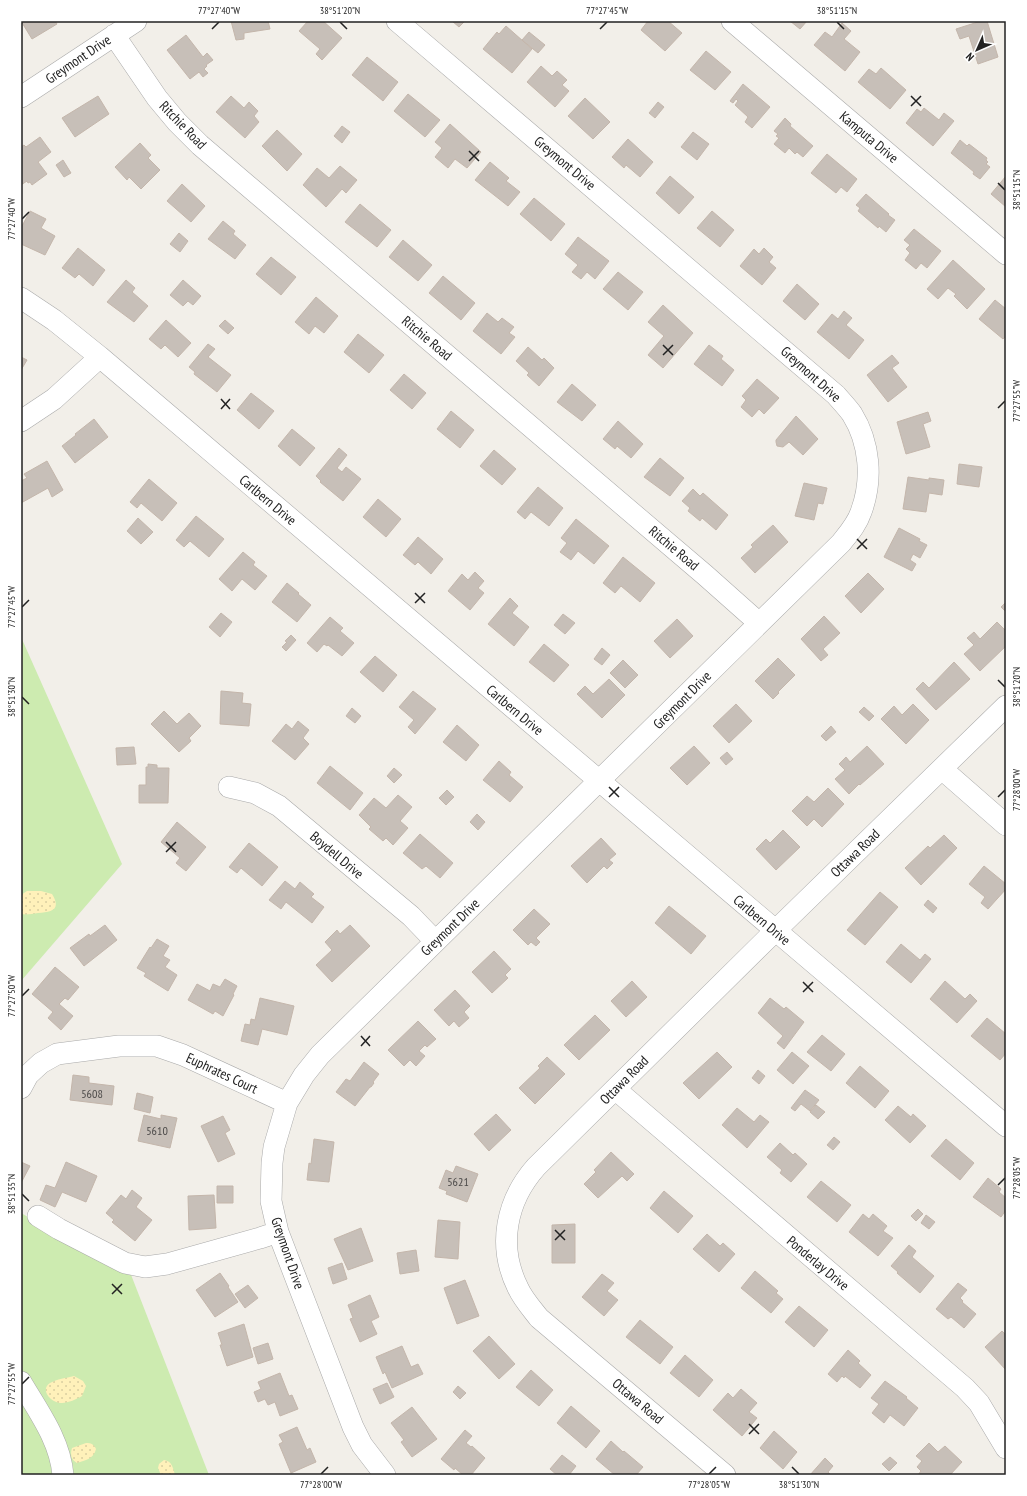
<svg xmlns="http://www.w3.org/2000/svg" width="1027" height="1496" font-family="'PT Sans Narrow',sans-serif">
	<style>
		.grass { fill: #cdebb0 }
		.sand { fill: url(#sand-dots) }
		.building { fill: #c7bfb8; stroke: #c4b6ab }
		.lines { fill: none; stroke-linecap: round; stroke-linejoin: round }
		.minor-casing { stroke: #a9a9a9; stroke-width: 22 }
		.minor { stroke: #fff; stroke-width: 21 }
		.ticks { fill: none; stroke: #222; stroke-width: 1.5 }
		.labels { text-anchor: middle; dominant-baseline: central; stroke-width: 3; stroke-linejoin: round; paint-order: stroke }
		.number-label { font-size: 12px; fill: #4b4948 }
		.street-label { font-size: 14px; fill: #222; stroke: #fff }
		.neatline { fill: none; stroke: #222; stroke-width: 1.5 }
		.ticks-label { font-size: 10px; text-anchor: middle; fill: #222 }
	</style>
	<defs>
		<pattern id="sand-dots" width="8" height="8" patternUnits="userSpaceOnUse"><rect width="8" height="8" fill="#fff1ba"/><path d="M2 2h.1M6 6h.1" fill="none" stroke="#dacea0" stroke-width="1.8" stroke-linecap="round"/></pattern>
	</defs>
	<rect width="100%" height="100%" fill="#f2efe9"/>
	<!-- grass -->
	<path class="grass" d="M21 637 122 864 21 981Z
		M21 1213 42 1225 128 1267 209 1475H21Z"/>
	<!-- sand -->
	<path class="sand" d="M27 891H41L52 894C62 910 51 912 38 913 32 914 26 915 21 914V895Z
		M74 1376 83 1381 86 1386 82 1396C77 1399 68 1403 62 1403 52 1404 39 1390 50 1383 57 1379 66 1378 74 1376Z
		M86 1443C91 1443 94 1444 96 1449 94 1459 85 1460 77 1463 71 1460 70 1454 72 1448Z
		M164 1460C172 1461 173 1468 175 1475H161L158 1468 159 1464Z"/>
	<!-- building -->
	<path class="building" d="M21 21H55L57 24 32 39Z
		M231 21H268L270 29 244 33V39L236 40Z
		M308 21H323L342 38 322 60 316 54 320 49 299 31Z
		M452 21H465L459 27Z
		M648 21H668L682 33 665 51 641 30Z
		M790 21H807L800 29Z
		M981 21H987L998 57 978 64 969 36 960 39 956 29Z
		M842 23 851 31 844 39 860 52 845 71 814 45 825 32 832 37Z
		M506 26 532 49 512 73 483 49 497 32 499 34Z
		M529 32 545 45 538 53 522 40Z
		M186 35 203 57 207 53 213 60 206 65 207 66 204 69 208 73 203 77 199 72 190 79 167 50Z
		M706 51 731 72 715 90 690 70Z
		M367 57 398 82 383 101 352 75Z
		M541 66 552 76 557 71 567 80 562 85 569 91 555 107 527 82Z
		M881 68 906 90 890 109 858 82 869 69 876 74Z
		M743 84 770 107 752 128 745 122 748 117 735 105 738 101 736 99 733 103 730 101Z
		M408 94 440 120 425 137 394 111Z
		M98 96 109 114 75 137 62 118Z
		M231 96 244 108 249 102 258 111 254 116 259 122 245 138 216 112Z
		M585 98 610 122 593 139 568 116Z
		M658 102 664 107 655 118 649 113Z
		M924 108 939 120 944 113 954 121 933 146 906 123 917 109 921 112Z
		M785 118 791 124 790 126 813 146 803 157 797 152 795 154 789 148 785 153 774 144 779 138 776 136 778 134 774 131Z
		M450 124 481 152 467 168 455 159 448 168 435 157 442 148 435 142Z
		M342 126 350 132 342 143 334 136Z
		M277 130 302 154 287 171 262 146Z
		M693 132 709 144 697 160 681 147Z
		M40 137 51 152 38 162 47 174 32 185 30 182 28 183 27 181 21 185V147L24 145 26 147Z
		M628 139 653 162 640 177 626 165 624 168 612 157Z
		M960 140 967 146 969 144 987 158 986 160 988 162 986 164 990 167 980 179 973 174 974 172 951 153Z
		M140 143 151 155 148 158 160 170 141 189 129 177 127 180 115 167Z
		M827 154 857 179 847 192 841 187 836 193 811 173Z
		M63 160 71 173 64 177 56 165Z
		M490 162 509 178 506 181 520 192 508 206 475 180Z
		M340 166 357 180 346 193 342 189 326 207 303 185 317 168 329 178Z
		M670 176 694 197 679 214 656 193Z
		M1006 176V207L991 194Z
		M182 184 205 206 191 222 167 201Z
		M866 194 889 214 888 215 895 220 886 232 879 226 878 228 858 211 860 208 856 205Z
		M534 198 565 224 551 241 520 214Z
		M360 204 391 230 377 247 345 222Z
		M30 211 46 219 41 228 55 236 45 255 21 244V228Z
		M712 211 734 230 720 247 697 228Z
		M223 221 235 231 233 234 246 245 235 259 208 239Z
		M914 229 941 251 927 268 921 263 916 269 905 260 910 253 906 249 910 245 904 240Z
		M179 233 188 241 180 252 170 244Z
		M578 237 609 261 595 279 587 272 581 279 572 272 578 265 565 254Z
		M403 240 432 265 418 281 389 257Z
		M78 248 105 270 93 286 79 274 75 278 62 268Z
		M764 248 773 257 769 262 776 268 762 285 740 266 754 249 759 254Z
		M271 257 296 277 281 295 256 274Z
		M953 260 985 289 967 309 954 296 956 294 948 288 938 299 927 289Z
		M618 272 643 292 628 310 603 289Z
		M443 276 475 303 461 320 429 293Z
		M126 280 135 288 132 292 148 306 134 322 107 302Z
		M183 280 201 296 193 305 188 301 183 306 170 295Z
		M797 284 819 304 805 320 783 301Z
		M316 297 338 316 324 333 315 326 309 334 295 322Z
		M995 300 1006 309V336L1003 339 979 319Z
		M663 305 693 333 663 368 648 355 664 336 648 322Z
		M844 311 852 318 846 325 864 340 849 359 817 332 832 314 838 319Z
		M487 313 498 322 502 318 514 327 509 333 515 337 501 354 473 331Z
		M166 320 191 343 178 357 165 345 161 349 149 339Z
		M225 320 234 328 228 334 219 326Z
		M358 334 384 355 369 373 344 352Z
		M208 344 215 349 208 357 231 375 217 392 194 374 195 372 189 367Z
		M709 345 723 356 721 359 734 370 722 386 694 364Z
		M528 347 542 360 544 358 554 368 539 386 527 375 529 373 516 361Z
		M892 355 899 363 892 368 907 387 888 402 867 375Z
		M21 357 27 360 21 370Z
		M404 374 426 393 412 409 390 390Z
		M757 379 779 398 764 414 759 409 752 417 741 407 746 400 742 396Z
		M572 384 596 405 582 421 557 402Z
		M251 393 274 411 259 429 237 410Z
		M451 411 474 430 460 448 437 429Z
		M928 412 931 421 923 424 930 447 906 454 897 422Z
		M796 416 818 439 803 455 789 442 783 447 777 446 776 442V440Z
		M94 419 108 437 75 463 62 446 76 435 75 434Z
		M618 421 643 444 631 458 617 446 615 449 603 439Z
		M292 429 315 448 300 466 278 446Z
		M339 448 347 455 337 468 342 472 346 467 361 479 343 501 320 482 321 481 316 476Z
		M494 450 516 469 502 485 480 466Z
		M660 458 684 478 670 496 644 477Z
		M47 461 63 490 52 497 48 488 21 503V481L27 478 24 474Z
		M959 464 982 467 979 487 957 484Z
		M908 477 929 480V478L944 480 942 495 929 493 926 512 903 509Z
		M149 479 177 503 162 521 141 503 137 508 130 502Z
		M804 483 827 488 823 504 818 503 814 520 795 516Z
		M538 487 563 508 549 526 531 512 525 519 517 512Z
		M693 489 700 496 703 493 728 515 716 530 702 518 700 521 688 511 690 508 682 501Z
		M378 499 401 519 386 537 363 517Z
		M196 516 224 539 209 557 190 541 184 547 176 540Z
		M138 518 153 532 141 544 127 531Z
		M576 519 609 546 594 564 578 551 571 560 560 552 567 543 561 538Z
		M773 525 788 542 755 573 741 558 753 547 751 545Z
		M899 528 920 539 919 541 927 545 920 558 913 554 910 560 916 564 912 571 884 557Z
		M418 537 443 559 431 574 418 562 415 565 403 555Z
		M243 552 255 562 253 565 267 576 255 590 242 579 232 591 219 579Z
		M623 557 655 583 640 602 621 586 615 593 603 583Z
		M475 572 484 581 478 588 484 593 470 610 448 591 462 574 468 580Z
		M868 573 884 589 861 613 845 596Z
		M287 583 299 593 298 594 311 605 297 622 272 602Z
		M510 598 518 606 512 613 529 627 514 646 488 624Z
		M1006 602V612L1001 607Z
		M221 613 232 622 220 637 209 627Z
		M563 614 575 623 565 634 554 625Z
		M824 616 840 633 823 649 828 655 821 661 801 639Z
		M330 617 343 628 340 631 354 643 342 656 328 645 327 646 324 644 317 652 307 643Z
		M677 619 693 636 670 658 654 641Z
		M997 622 1006 631V646L980 671 964 654 974 645 967 638 974 632 980 639Z
		M291 635 296 640 286 651 282 647 287 642 285 641Z
		M544 644 569 665 554 682 529 662Z
		M602 648 610 655 602 665 594 659Z
		M375 656 397 675 383 692 360 672Z
		M778 658 795 675 778 692 779 693 773 699 755 681Z
		M623 660 638 675 625 688 610 673Z
		M954 662 970 679 936 710 916 689 923 682 929 688Z
		M609 679 625 695 602 718 577 694 585 686 593 694Z
		M221 691 243 693 242 703 251 704 249 726 220 724Z
		M413 691 436 709 415 734 408 727 414 720 399 707Z
		M736 704 752 721 729 743 713 726Z
		M913 704 929 720 906 744 881 719 894 706 902 715Z
		M864 707 874 716 869 721 859 712Z
		M352 708 361 716 355 723 346 716Z
		M164 711 177 724 189 713 201 726 189 738 191 741 179 752 151 724Z
		M298 721 309 730 303 738 309 744 295 760 272 741 286 724 292 729Z
		M457 725 479 745 466 761 443 742Z
		M831 726 836 732 826 741 821 736Z
		M694 746 710 763 687 785 670 768Z
		M867 746 884 764 860 785 859 784 849 794 835 779 845 770 839 764 846 757 850 762Z
		M134 747 136 764 117 765 116 748Z
		M727 752 733 759 726 765 720 758Z
		M499 761 511 772 509 775 523 787 510 802 483 780Z
		M148 764 157 765V768H169L168 803H139V785H146V767H148Z
		M330 766 363 793 350 810 317 783Z
		M394 768 402 775 394 783 387 776Z
		M828 788 844 804 822 827 814 819 807 826 792 811 807 796 814 802Z
		M447 790 454 797 446 805 439 798Z
		M398 795 412 807 400 821 408 828 393 845 386 838 383 841 369 829 371 827 359 815 374 798 386 808Z
		M477 814 485 822 478 830 470 822Z
		M177 822 206 847 186 871 176 863 180 858 161 842Z
		M783 830 800 847 776 870 756 849 766 839 770 843Z
		M420 834 453 863 440 878 426 866 422 869 403 853Z
		M944 835 957 848 921 885 905 868 928 846 930 848Z
		M601 838 616 854 609 860 613 863 607 869 604 866 587 883 571 866Z
		M249 843 278 867 262 886 241 868 237 873 229 867Z
		M984 866 1006 884V889L988 909 981 903 985 897 969 884Z
		M285 881 295 889 300 882 314 894 311 897 324 907 312 923 286 902 281 909 269 900Z
		M880 892 898 907 865 945 847 930Z
		M928 900 937 908 933 913 924 905Z
		M669 906 706 936 691 954 655 923Z
		M534 909 550 924 536 938 540 942 536 946 531 942 528 945 513 930Z
		M105 925 117 940 84 966 70 948 89 934 90 936Z
		M350 925 370 946 332 982 316 965 332 950 325 942 337 930 340 934Z
		M157 939 169 946 163 956 170 960 165 967 177 975 168 991 144 976 146 973 137 968 150 947 151 948Z
		M901 944 920 960 925 954 931 959 911 983 886 962Z
		M494 951 511 969 505 975 508 978 492 993 472 972Z
		M55 967 79 987 68 1000 65 998 59 1004 73 1016 61 1030 48 1018 53 1012 32 994Z
		M225 979 237 986 233 994 234 995 223 1016 215 1011 213 1014 188 1000 197 984 210 991 213 984 220 987Z
		M632 981 647 997 626 1017 611 1001Z
		M945 981 965 999 970 994 977 1001 957 1023 930 999Z
		M455 990 470 1006 464 1012 469 1018 459 1027 454 1021 449 1026 434 1010Z
		M260 998 294 1006 287 1035 262 1029 258 1045 241 1041 245 1024 250 1025 251 1019 255 1020Z
		M770 998 784 1009 786 1007 804 1022 784 1049 777 1043 783 1036 758 1013Z
		M595 1015 610 1030 579 1060 564 1045Z
		M987 1018 1006 1034V1053L1000 1060 971 1036Z
		M418 1021 436 1039 427 1047 425 1045 419 1051 425 1056 416 1066 410 1060 404 1066 388 1050Z
		M822 1035 845 1054 831 1071 807 1052Z
		M717 1052 732 1067 699 1099 683 1083Z
		M792 1052 809 1066 793 1084 777 1070Z
		M547 1057 565 1074 535 1104 519 1088 540 1068 538 1066Z
		M364 1062 379 1074 373 1082 374 1083 371 1087H370L355 1106 336 1092 346 1079 350 1081Z
		M860 1066 889 1091 875 1108 846 1083Z
		M758 1070 765 1076 759 1084 752 1078Z
		M73 1075 89 1077V1083L114 1086 112 1105 70 1100Z
		M805 1090 819 1100 810 1111 801 1104 795 1111 791 1108Z
		M137 1093 153 1097 150 1113 134 1109Z
		M816 1105 825 1112 818 1119 810 1112Z
		M898 1106 911 1117 913 1114 926 1126 910 1143 885 1120Z
		M737 1108 754 1122 760 1115 769 1122 747 1148 722 1125Z
		M496 1114 511 1130 489 1151 474 1134Z
		M144 1115 161 1119V1115L177 1118 170 1148 138 1141Z
		M223 1116 230 1130 225 1133 235 1154 218 1162 201 1126Z
		M834 1137 840 1142 833 1150 827 1145Z
		M314 1139 334 1142 329 1182 307 1180 309 1163 311 1164Z
		M946 1139 974 1163 960 1180 931 1156Z
		M780 1143 793 1155 795 1153 807 1164 791 1182 780 1173 782 1170 767 1157Z
		M611 1152 634 1174 627 1181 622 1176 598 1198 584 1184 596 1172 594 1170Z
		M21 1162 30 1166 21 1183Z
		M66 1162 97 1176 86 1202 62 1192 55 1207 40 1200 46 1185 55 1188Z
		M456 1166 478 1174 467 1202 446 1194 447 1191 439 1188 446 1170 453 1173Z
		M988 1178 1001 1189 999 1192 1006 1198V1210L1001 1217 973 1197Z
		M821 1181 851 1205 837 1222 807 1197Z
		M217 1186H233V1203H217Z
		M132 1190 142 1198 136 1207 152 1220 135 1241 112 1222 114 1220 106 1213 121 1195 126 1199Z
		M664 1191 693 1216 678 1233 650 1208Z
		M214 1195 216 1228 189 1230 188 1196Z
		M918 1209 923 1214 916 1221 911 1216Z
		M863 1214 869 1219 873 1214 887 1226 883 1231 893 1238 878 1256 849 1232Z
		M926 1215 935 1222 929 1229 921 1223Z
		M438 1220 460 1222 458 1259 435 1257Z
		M575 1224V1263H552V1225Z
		M361 1228 373 1261 348 1270 334 1239Z
		M707 1234 720 1246 723 1243 735 1254 719 1272 693 1249Z
		M909 1245 916 1251 912 1257 934 1276 920 1293 897 1273 898 1272 891 1266Z
		M416 1250 419 1271 400 1274 397 1253Z
		M342 1263 347 1279 333 1284 328 1268Z
		M755 1271 778 1291 776 1293 783 1299 771 1313 741 1288Z
		M220 1273 229 1286 228 1287 238 1302 215 1317 196 1290Z
		M602 1274 614 1283 607 1291 618 1300 604 1316 582 1297Z
		M465 1280 479 1316 457 1324 444 1288Z
		M958 1283 967 1290 960 1298 963 1301 962 1302 976 1314 964 1328 951 1317 948 1319 936 1309Z
		M248 1285 258 1298 245 1308 235 1294Z
		M370 1295 379 1317 371 1321 377 1334 360 1342 350 1319 353 1318 348 1305Z
		M799 1306 828 1330 814 1347 785 1322Z
		M640 1320 673 1347 660 1364 626 1337Z
		M244 1324 253 1357 227 1366 220 1345H222L218 1333Z
		M1002 1331 1006 1335V1370L985 1347Z
		M489 1336 515 1364 499 1379 473 1351Z
		M268 1343 273 1359 258 1364 253 1348Z
		M402 1346 411 1367 418 1364 423 1374 392 1388 385 1372 383 1374 376 1357Z
		M848 1350 860 1361 858 1363 871 1375 860 1388 845 1376 844 1378 842 1376 837 1382 828 1374Z
		M685 1355 713 1380 699 1397 670 1373Z
		M531 1370 553 1390 539 1406 516 1387Z
		M280 1373 289 1396 292 1395 298 1409 280 1416 275 1402 268 1405 265 1399 258 1402 254 1392 261 1389 258 1382Z
		M885 1381 907 1397 906 1398 918 1408 904 1426 890 1415 884 1423 872 1413 879 1404 871 1398Z
		M387 1383 394 1397 380 1404 373 1389Z
		M458 1386 466 1393 460 1399 453 1392Z
		M741 1389 757 1403 749 1412 757 1418 742 1436 713 1410 728 1393 733 1398Z
		M571 1406 600 1431 586 1448 557 1423Z
		M412 1407 437 1439 412 1457 401 1442 404 1440 391 1423Z
		M297 1427 307 1450 310 1448 316 1462 291 1473 279 1444 283 1442 279 1435Z
		M465 1430 472 1436 466 1443 471 1447 472 1446 485 1458 471 1475H463L455 1468 454 1470 441 1459Z
		M774 1431 797 1452 783 1469 760 1448Z
		M611 1441 623 1452 624 1451 643 1467 636 1475H615L596 1459Z
		M929 1443 938 1452 945 1446 962 1462 950 1475H918L921 1471 917 1467 922 1461 916 1456Z
		M562 1455 576 1466 569 1475H557L550 1469Z
		M890 1457 897 1463 889 1471 882 1464Z
		M825 1458 833 1466 828 1472 831 1475H810Z"/>
	<g class="lines">
		<!-- minor casing -->
		<g class="minor-casing">
			<path id="minor" d="M732 21 1006 254
				M114 35 157 98 177 122 200 145 705 575 759 623
				M21 97 136 21
				M21 298 54 320 100 357 1006 1126
				M21 421 54 399 100 357
				M942 769 1006 825
				M229 787 255 793 279 806 411 916 435 941
				M21 1088 28 1075 41 1063 57 1054 119 1046H157L183 1055 287 1103
				M615 1089 965 1388 979 1403 1006 1448
				M38 1216 59 1229 125 1263 145 1267 167 1264 260 1238 278 1232
				M21 1382C38 1411 60 1440 63 1475
				M385 1475 362 1445 353 1427 278 1232 271 1201 272 1163 274 1147 287 1103 304 1075 320 1055 841 543C849 533 857 524 861 512 873 480 870 443 852 414 847 407 841 401 836 395L397 21
				M725 1475 539 1318C532 1309 523 1299 518 1288 497 1246 506 1201 536 1167L775 931 1006 706"/>
		</g>
		<!-- minor -->
		<use href="#minor" class="minor"/>
	</g>
	<!-- ticks -->
	<path class="ticks" d="M340 22 347 29M837 22 844 29M212 29 219 22M600 29 607 22M911 96 921 106M911 106 921 96M469 151 479 161M469 161 479 151M998 183 1005 190M22 219 29 212M663 345 673 355M663 355 673 345M221 399 230 409M998 408 1005 401M221 409 230 399M857 539 867 549M857 549 867 539M415 593 425 603M415 603 425 593M22 607 29 600M998 680 1005 687M22 697 29 704M609 787 619 797M609 797 619 787M998 797 1005 790M166 842 176 852M166 852 176 842M803 982 813 992M803 992 813 982M22 996 29 989M361 1036 370 1046M361 1046 370 1036M998 1185 1005 1178M22 1194 29 1201M555 1230 565 1240M555 1240 565 1230M112 1284 122 1294M112 1294 122 1284M22 1384 29 1377M749 1424 759 1434M749 1434 759 1424M792 1467 799 1474M321 1474 328 1467M709 1474 716 1467"/>
	<g class="labels">
		<!-- number labels -->
		<g class="number-label">
			<text x="92" y="1093">5608</text>
			<text x="157" y="1130">5610</text>
			<text x="458" y="1181">5621</text>
		</g>
		<!-- street labels -->
		<g class="street-label">
			<text transform="translate(78 59) rotate(-34)">Greymont Drive</text>
			<text transform="translate(183 125) rotate(46)">Ritchie Road</text>
			<text transform="translate(869 137) rotate(40)">Kamputa Drive</text>
			<text transform="translate(565 163) rotate(40)">Greymont Drive</text>
			<text transform="translate(427 338) rotate(40)">Ritchie Road</text>
			<text transform="translate(811 374) rotate(42)">Greymont Drive</text>
			<text transform="translate(268 500) rotate(40)">Carlbern Drive</text>
			<text transform="translate(674 548) rotate(40)">Ritchie Road</text>
			<text transform="translate(682 700) rotate(-45)">Greymont Drive</text>
			<text transform="translate(515 710) rotate(40)">Carlbern Drive</text>
			<text transform="translate(855 853) rotate(-44)">Ottawa Road</text>
			<text transform="translate(337 855) rotate(40)">Boydell Drive</text>
			<text transform="translate(762 920) rotate(40)">Carlbern Drive</text>
			<text transform="translate(450 927) rotate(-44)">Greymont Drive</text>
			<text transform="translate(222 1073) rotate(25)">Euphrates Court</text>
			<text transform="translate(624 1080) rotate(-45)">Ottawa Road</text>
			<text transform="translate(288 1253) rotate(71)">Greymont Drive</text>
			<text transform="translate(818 1263) rotate(40)">Ponderlay Drive</text>
			<text transform="translate(638 1401) rotate(40)">Ottawa Road</text>
		</g>
	</g>
	<!-- border -->
	<rect width="1027" height="1496" fill="none" stroke="#ffffff" stroke-width="44"/>
	<!-- north arrow -->
	<g transform="translate(977 50) rotate(225)" stroke="#ffffff" stroke-width="3" paint-order="stroke">
	<path d="M0-3L7 15L0 10L-7 15Z" fill="#222222"/>
	<text y="-6" font-size="11" font-weight="bold" text-anchor="middle" fill="#222222">N</text>
	</g>
	<rect x="22" y="22" width="983" height="1452" class="neatline"/>
	<g class="ticks-label">
		<text x="219" y="14">77°27'40"W</text>
		<text x="340" y="14">38°51'20"N</text>
		<text x="607" y="14">77°27'45"W</text>
		<text x="837" y="14">38°51'15"N</text>
		<text transform="translate(1016 190) rotate(-90)" y="4">38°51'15"N</text>
		<text transform="translate(11 219) rotate(-90)" y="4">77°27'40"W</text>
		<text transform="translate(1016 401) rotate(-90)" y="4">77°27'55"W</text>
		<text transform="translate(11 607) rotate(-90)" y="4">77°27'45"W</text>
		<text transform="translate(1016 687) rotate(-90)" y="4">38°51'20"N</text>
		<text transform="translate(11 697) rotate(-90)" y="4">38°51'30"N</text>
		<text transform="translate(1016 790) rotate(-90)" y="4">77°28'00"W</text>
		<text transform="translate(11 996) rotate(-90)" y="4">77°27'50"W</text>
		<text transform="translate(1016 1178) rotate(-90)" y="4">77°28'05"W</text>
		<text transform="translate(11 1194) rotate(-90)" y="4">38°51'35"N</text>
		<text transform="translate(11 1384) rotate(-90)" y="4">77°27'55"W</text>
		<text x="321" y="1488">77°28'00"W</text>
		<text x="709" y="1488">77°28'05"W</text>
		<text x="799" y="1488">38°51'30"N</text>
	</g>
</svg>
